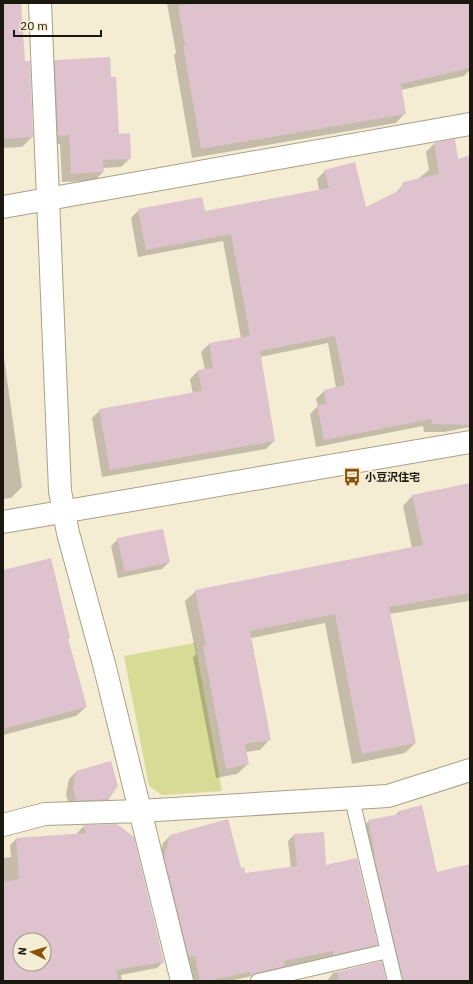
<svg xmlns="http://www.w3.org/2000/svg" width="473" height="984" font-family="'IBM Plex Sans','Noto Sans JP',sans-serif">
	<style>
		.green { fill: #d8db95 }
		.shadow { fill: #0003; fill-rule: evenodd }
		.building { fill: #dec2cd; fill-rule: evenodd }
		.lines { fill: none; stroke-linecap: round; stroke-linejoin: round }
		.lane-casing { stroke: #a9a089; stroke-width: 16 }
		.street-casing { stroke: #a9a089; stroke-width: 24 }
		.secondary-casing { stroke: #a9a089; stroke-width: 24 }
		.lane { stroke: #fff; stroke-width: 14 }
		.street { stroke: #fff; stroke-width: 22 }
		.secondary { stroke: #fff; stroke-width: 22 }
		.labels { text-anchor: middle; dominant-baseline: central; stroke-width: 4; stroke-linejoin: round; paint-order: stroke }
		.poi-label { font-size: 11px; font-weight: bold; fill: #1a170e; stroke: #f5ecd4; text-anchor: start }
	</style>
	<rect width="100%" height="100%" fill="#f5ecd4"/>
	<!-- green -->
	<path class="green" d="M195 643 222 791 162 795 149 786 124 656Z"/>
	<!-- shadow -->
	<path class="shadow" d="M3 3H20L21 13 3 23Z
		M167 3H469L470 10V70L464 76 401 90 405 113 396 123 192 158 174 55 176 53Z
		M3 42 32 137 22 147 3 148Z
		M55 61 118 135 130 158 121 167 103 168V172L94 181 62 182 60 144H49L46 70Z
		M454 141 458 161 470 156V427L444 432H424L423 426 316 447 310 414 318 406 316 399 324 391 336 388 328 343 260 357 274 441 266 449 102 477 92 418 100 410 193 394 190 379 198 371 205 370 201 352 209 344 241 338 223 241 138 257 131 218 139 210 204 212 319 190 317 179 325 171 365 208 395 194 404 183 418 179 429 170 426 152 434 144Z
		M3 350 22 487 11 498 3 499Z
		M470 484V605L469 601 389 614 415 743 405 753 352 764 325 623 251 638 270 739 260 750 246 752 248 764 237 774 216 778 193 657 196 654 185 601 196 591 412 548 403 506 413 495Z
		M118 539 169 562 162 569 118 578 111 546Z
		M3 571 68 639 86 707 76 716 3 735Z
		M76 772 109 799 102 806 70 807 66 795 69 779Z
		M399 811 436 873 470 865V981H396L362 828 369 821 395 816Z
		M84 826 163 962 157 968 121 975 122 981H3V858L11 857 10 845 16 839 78 834 77 833ZM20 940H44V964H20Z
		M295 834 325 866 377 944 370 951 229 981H192L158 864 163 843 170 836 240 869 244 874 291 868 288 841Z
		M381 962 386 981H327L333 973Z"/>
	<!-- building -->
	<path class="building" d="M21 3 25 61H30L33 137 3 139V4Z
		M196 3H470V68L401 84 406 114 201 149 183 45H185L178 6Z
		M110 57 111 77H116L119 134 130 133 131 159 103 160 104 172 71 174 69 135 58 136 55 60Z
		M455 139 458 159 470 155V425L432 424 431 419 324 440 317 405 326 404 324 390 345 385 335 336 260 351 275 441 110 470 99 409 202 391 198 370 213 368 209 343 250 336 231 234 146 250 138 209 202 197 205 211 329 188 324 170 355 162 366 207 400 190 403 182 439 174 434 143Z
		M470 483V593L389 607 416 743 362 754 335 614 250 631 271 740 245 744 249 764 226 769 203 646 206 645 195 590 423 545 412 495Z
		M163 529 170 562 125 572 117 538Z
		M51 558 70 638 68 639 87 707 3 729V570Z
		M111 761 118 786 109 799 76 801 73 788 76 771Z
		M422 805 437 872 470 864V981H403L374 855H375L368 820 400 814 399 811Z
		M228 819 241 868 244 867 245 873 297 866 294 834 324 832 326 865 357 858 378 945 333 955V951L284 961 285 966 256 973 251 976 250 972 207 981H200L195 956 189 957 164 856 170 835Z
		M117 824 134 837 164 962 116 970 118 981H3V882L19 879 16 838 86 833 83 825ZM20 940H44V964H20Z
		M382 961 386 981H339L337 972Z"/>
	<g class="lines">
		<!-- lane casing -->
		<g class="lane-casing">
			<path id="lane" d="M352 799 395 981
				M258 981 388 951"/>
		</g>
		<!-- street casing -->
		<g class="street-casing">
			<path id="street" d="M40 3 60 491 68 533 104 664 182 981
				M3 207 470 124
				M3 825 45 814 140 811 388 796 470 770"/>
		</g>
		<!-- secondary casing -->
		<g class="secondary-casing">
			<path id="secondary" d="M3 522 470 442"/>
		</g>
		<!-- lane -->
		<use href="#lane" class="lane"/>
		<!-- street -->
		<use href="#street" class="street"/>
		<!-- secondary -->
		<use href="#secondary" class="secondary"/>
	</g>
	<!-- icons -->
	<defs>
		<g id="bus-bare" transform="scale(1.38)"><path d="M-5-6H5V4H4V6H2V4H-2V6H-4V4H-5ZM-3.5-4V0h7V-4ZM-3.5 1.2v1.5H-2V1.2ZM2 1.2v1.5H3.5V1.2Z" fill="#8a5207" stroke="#f5ecd4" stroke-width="2.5" paint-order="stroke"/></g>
	</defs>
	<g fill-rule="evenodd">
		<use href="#bus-bare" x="352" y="477"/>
	</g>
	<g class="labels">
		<!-- poi labels -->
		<g class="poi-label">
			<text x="365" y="477">小豆沢住宅</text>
		</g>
	</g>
	<!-- border -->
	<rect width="473" height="984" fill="none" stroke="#1a170e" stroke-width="8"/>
	<!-- north arrow -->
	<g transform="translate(32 952) rotate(275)"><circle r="19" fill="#f5ecd4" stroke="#9d9785"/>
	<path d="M0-3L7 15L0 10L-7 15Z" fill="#8a5207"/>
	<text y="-6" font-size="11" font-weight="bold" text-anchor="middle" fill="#1a170e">N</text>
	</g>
	<!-- scale -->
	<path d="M14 30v6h87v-6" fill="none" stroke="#1a170e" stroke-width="2"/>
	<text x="20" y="30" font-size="12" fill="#1a170e" stroke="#f5ecd4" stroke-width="3" paint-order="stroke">20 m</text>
</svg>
